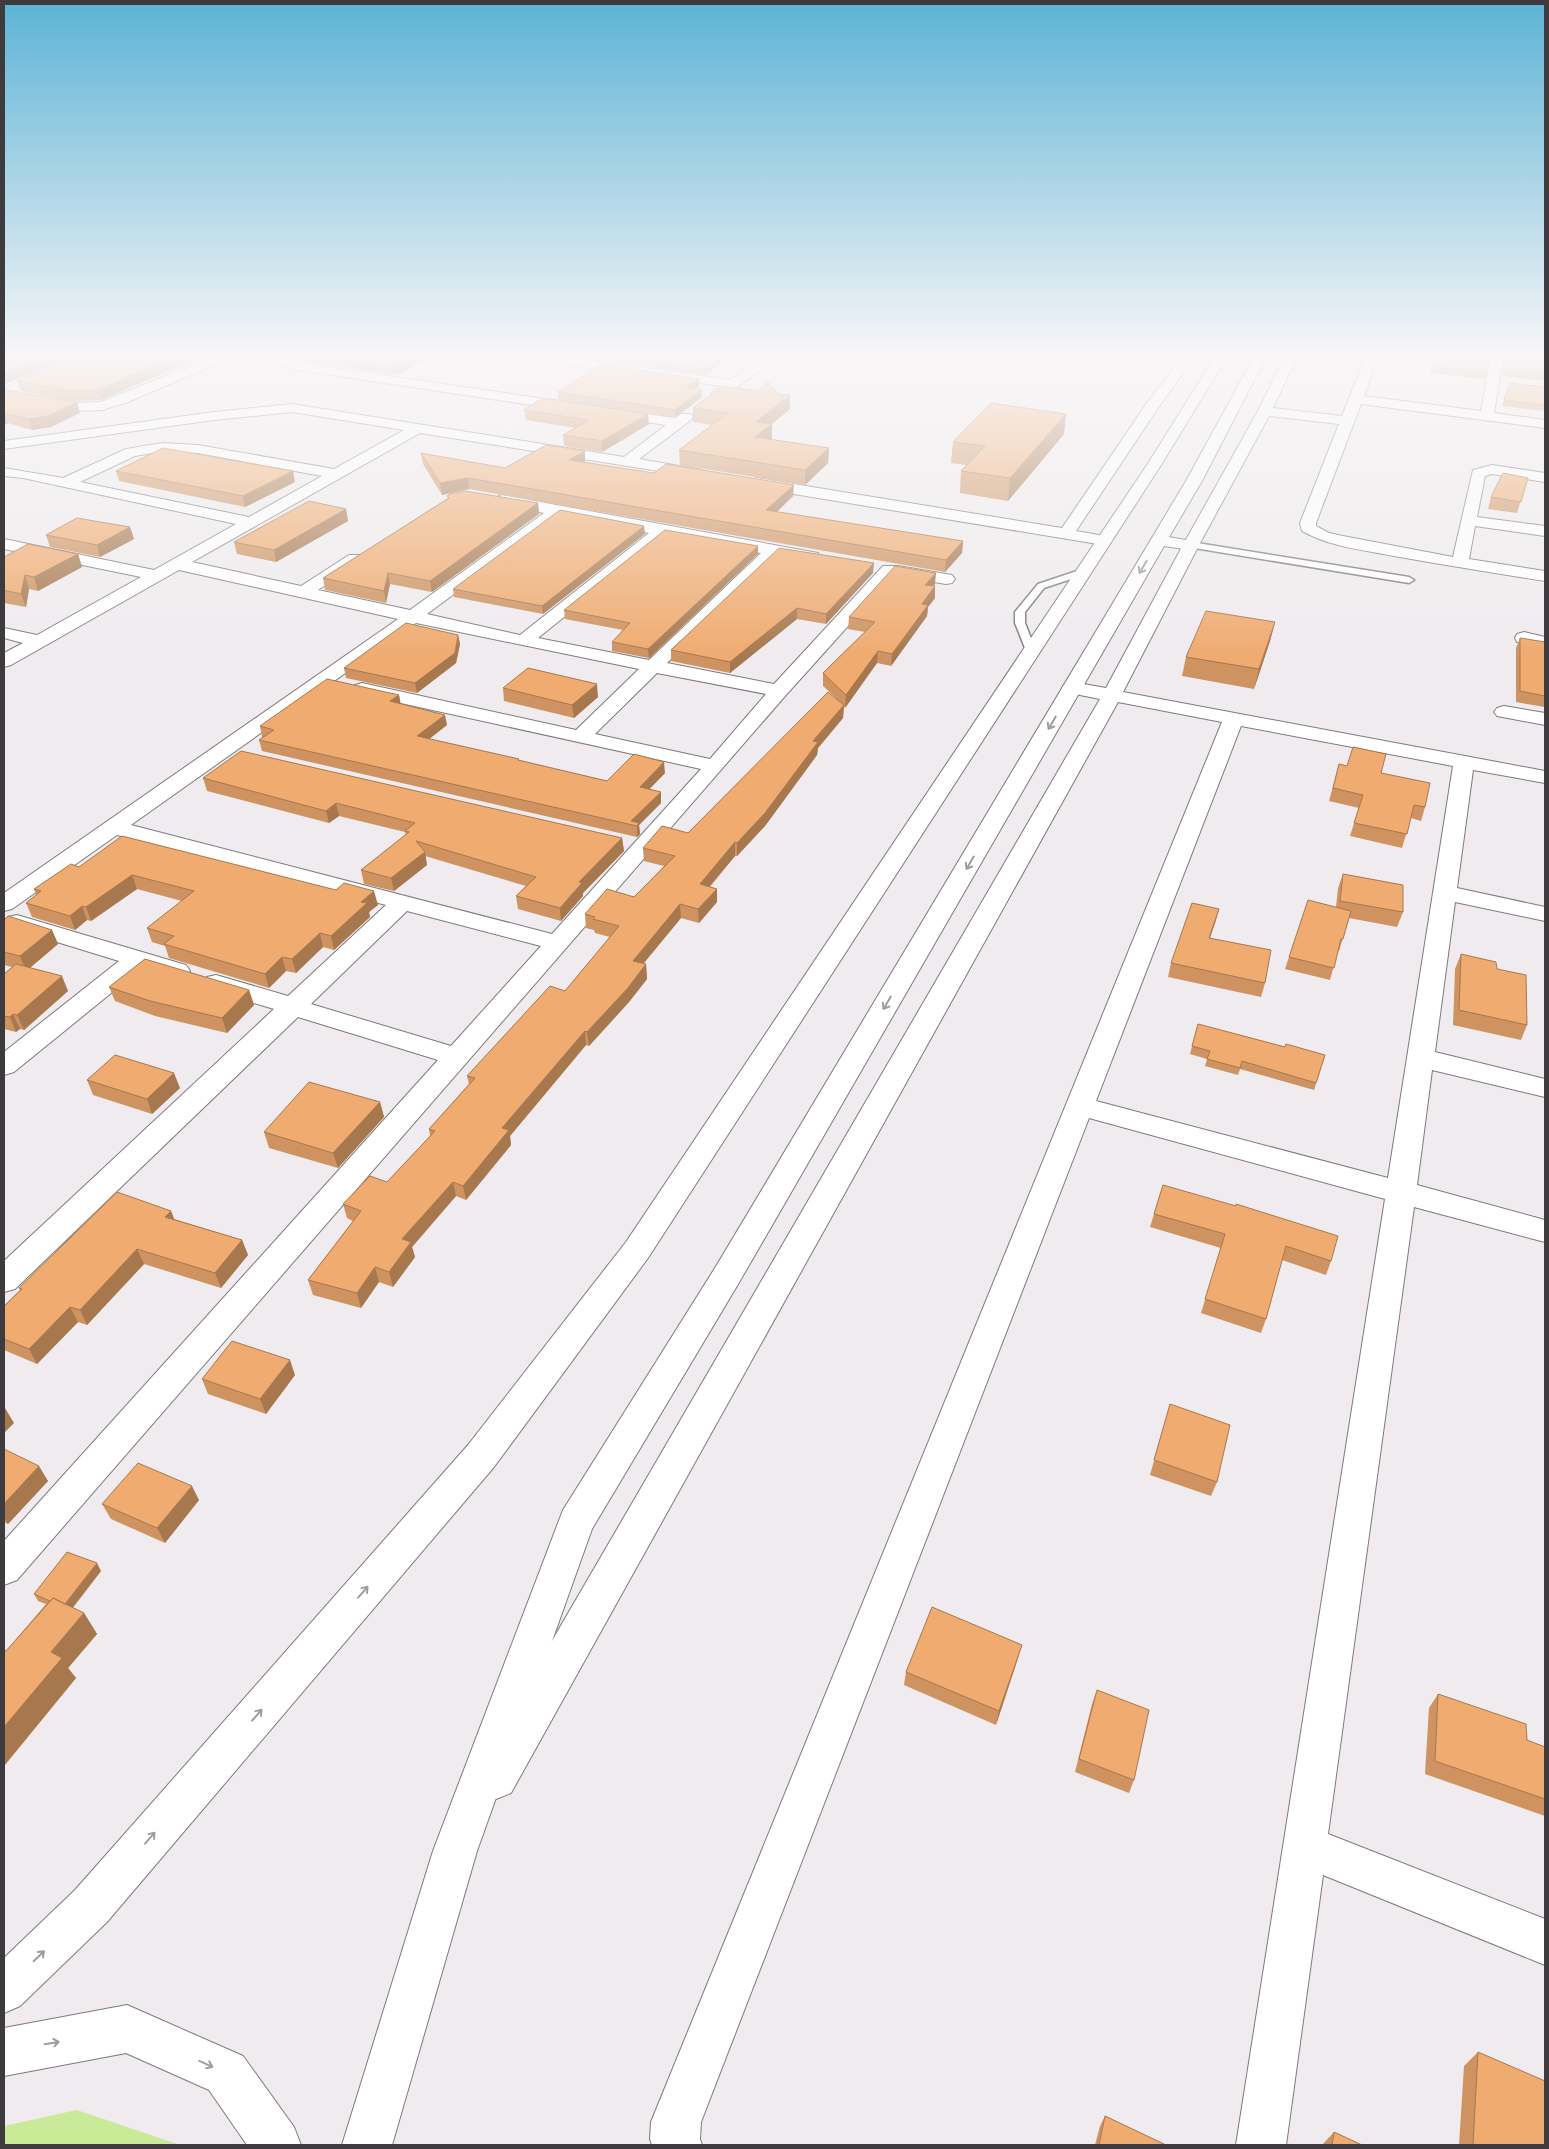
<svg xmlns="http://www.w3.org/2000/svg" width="1549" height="2149" font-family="'PT Sans Narrow',sans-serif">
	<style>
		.green { fill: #cae999 }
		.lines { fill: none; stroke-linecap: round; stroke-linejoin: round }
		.service-casing { stroke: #7d7a7c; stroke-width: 3 }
		.minor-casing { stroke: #7d7a7c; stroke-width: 2 }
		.tertiary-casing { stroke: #7d7a7c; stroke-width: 2 }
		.service { fill: #fff; fill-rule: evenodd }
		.minor { fill: #fff; fill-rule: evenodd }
		.tertiary { fill: #fff; fill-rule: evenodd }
		.wall { fill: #ce9360 }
		.shaded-wall { fill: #a7784e }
		.building { fill: #efab70; stroke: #a7784e }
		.oneway { stroke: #9e9d9e }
	</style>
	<rect width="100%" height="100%" fill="#efebee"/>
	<!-- green -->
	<path class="green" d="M77 2110 177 2144 178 2145H4V2126Z"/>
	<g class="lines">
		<!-- service casing -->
		<g class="service-casing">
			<path id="service" d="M1191 542 1409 577 1414 580 1409 583 1188 547 1187 545Z
				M1083 569 1086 570V574L1044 588 1025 612V623L1036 651 1031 654 1027 653 1015 623V612L1038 584Z"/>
		</g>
		<!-- minor casing -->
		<g class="minor-casing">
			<path id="minor" d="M212 357H228L226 360 128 402 102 410 73 411 4 398V390L73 403 101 402Z
				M279 357H291V360L294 362 675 418 681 414H691L693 417 691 420 639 459 697 469 702 470 704 473 702 476 697 477 420 433 192 562 301 586 349 555H361L363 559 361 563 318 590 410 610 544 513 497 503 494 500 497 497 502 495 818 553 820 557 818 561 812 562 777 556 667 663 774 684 883 566H898L952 575 955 579 952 583 946 584 894 575 786 695 17 1580 4 1585V1541L438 1060 298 1017 15 1289 4 1292V1261L274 1009 207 989 203 983 207 977 216 975 288 996 386 905 117 835 12 909 4 911V893L398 619 179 570 11 665 4 667V653L23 643 4 638V628L37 635 141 577 4 549V539L154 570 236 524 23 478 4 476V468L63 478 126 449 163 443 198 445 334 469 404 430 292 412 214 420 4 449V441L214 412 292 404 624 457 666 425 291 369 281 365ZM163 451 198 453 322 476 249 517 80 482 135 456ZM560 516 649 533 520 635 427 614ZM665 536 761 553 649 660 538 638ZM416 623 639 669 576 730 362 683 355 685 352 689 355 693 701 769 552 934 131 825ZM657 673 766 694 710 759 595 734ZM407 911 541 946 451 1046 311 1004Z
				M537 357H568L730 380 765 357H779L723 397 718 398 711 394 721 386 543 361Z
				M1183 357H1195L1158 408 1076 531 1110 537 1112 540 1110 543 1104 545 757 488 752 486 749 483 752 480 757 478 1062 528 1147 403Z
				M1285 357H1297L1273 408 1342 416 1366 357H1378L1364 396 1481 411 1491 357H1503L1494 413 1545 420V428L1361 404 1316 523V526L1329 533 1343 536 1453 557 1473 470 1492 465 1545 473V482L1492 474 1485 476 1477 517 1545 526V536L1475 526 1469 559 1545 571V581C1495 573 1444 565 1394 556 1363 550 1331 547 1302 531L1300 523 1339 424 1269 416 1199 545 1123 692 1545 771V783L1473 770 1457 888 1545 907V921L1455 902 1435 1052 1545 1079V1097L1432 1070 1417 1185 1545 1220V1242L1414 1207 1328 1834 1545 1919V1965L1323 1875 1286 2145H1236L1385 1199 1089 1118 701 2122 700 2139 702 2145H652L650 2139 651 2122 1222 722 1118 702 511 1793 496 1799 481 1793 475 1778 481 1763 1100 699 1065 692 1062 688 1065 684 1072 682 1106 688 1183 545 1258 411ZM1241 726 1453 766 1388 1178 1096 1101Z
				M1524 632 1545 637V647L1517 642 1515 638 1517 634Z
				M1504 706 1545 713V725L1497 716 1494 712 1497 708Z
				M17 915 186 965 190 971 186 977 177 979 142 968 14 1072 4 1075V1052L119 961 8 927 5 922 8 917Z"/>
		</g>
		<!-- tertiary casing -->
		<g class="tertiary-casing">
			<path id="tertiary" d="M1215 357H1227L1161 465 648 1258 494 1467 107 1922 20 2006 4 2013V1958L75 1890 468 1445 626 1242 1147 465Z
				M1254 357H1266L1202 481 1169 537 1197 542 1199 545 1197 548 1191 550 1164 546 737 1286 592 1529 477 1851 392 2145H342L433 1851 563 1510 715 1268 1186 481Z
				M127 2005 243 2056 294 2127 301 2145H247L209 2090 126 2053 4 2076V2028Z"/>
		</g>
		<!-- service -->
		<use href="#service" class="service"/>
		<!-- minor -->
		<use href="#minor" class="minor"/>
		<!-- tertiary -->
		<use href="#tertiary" class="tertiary"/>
	</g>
	<!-- wall -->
	<path class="wall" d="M80 357H201L101 400 73 401 21 391 17 381Z
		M305 357H430L397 375 307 362Z
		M616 357 722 362 706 375 617 362Z
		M1434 357 1487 373 1485 379 1430 373Z
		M1504 357H1545V381L1502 376Z
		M699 379V386L695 389 702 390V397L676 417 558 400V392Z
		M1510 383 1545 387V411L1502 406Z
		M4 390 77 402 80 413 51 427 32 430 8 423 4 425Z
		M778 394 790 395V409L771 424 772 439 771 440 829 448 828 463 805 485 680 465 679 450 712 425 693 422V408Z
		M524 410 649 424 602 452 564 446 563 435 575 428 526 420Z
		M1064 434 1008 501 960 493 961 471 967 465 951 463 953 442Z
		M585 451V462L793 496 777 512 963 541 962 553 945 572 469 489 442 495 423 464 421 453 505 468Z
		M116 471 295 482 245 507 119 481Z
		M1528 478 1517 513 1488 509 1491 497Z
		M447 496 538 503 539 514 432 592 390 584 386 603 325 590 323 578 448 498Z
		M346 509 348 521 276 562 237 554 234 542Z
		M130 527 134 539 100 557 50 547 46 535Z
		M645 534 543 614 454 597 453 589Z
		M78 554 82 567 38 591 29 589 26 607 4 603V557Z
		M758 554 649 658 612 651V642L623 630 565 619 564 610Z
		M873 573 826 624 797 619 730 673 671 661V650Z
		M935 584 933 586 935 598 928 607 927 616 891 666 877 663 845 708 844 706 843 718 818 748 817 755 765 826 737 856H735L710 887 717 889V902L699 923 681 918 643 964H646L647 979 629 1002 589 1046 586 1045 510 1136 511 1145 466 1200 456 1196 412 1247 415 1257 393 1287 379 1282 361 1308 313 1295 308 1280 353 1221 347 1218 343 1204 387 1182 430 1136 429 1129 469 1084 467 1076 565 991 610 937 595 933 594 930 586 928 585 914 634 897 664 866 644 861 643 848 688 833 836 698 823 686V673L865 632 848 629 849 617Z
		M1275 622 1270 641 1254 689 1182 676 1186 657Z
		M458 635 460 644 456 663 417 693 346 678 344 668Z
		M1520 638 1545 642V707L1516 702V648Z
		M503 688 598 697 574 718 504 701Z
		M399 695 400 704 447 725 429 739 607 781 665 773 649 789 661 792V803L639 825 640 834 637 837 262 751 259 740 263 737H262L260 726Z
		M1339 764 1381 773 1425 807 1421 821 1411 818 1402 848 1350 836 1359 808 1329 801Z
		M203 778 622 838 624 851 583 893V896L561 921 518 909 516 896 526 886 425 856 427 865 394 891 364 884 361 870 406 835 405 832 339 816 329 823 207 791Z
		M79 867 378 905 369 912 370 917 334 950 323 947 296 973 286 971 269 988 169 958 165 946 152 942 147 928 182 901 137 889 91 921 87 920 75 930 32 917 26 903 36 895 34 889Z
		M1343 874 1403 912 1397 927 1349 918 1339 951H1338L1330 980 1285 969 1289 957 1336 907 1338 888Z
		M1219 909 1215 923 1210 938 1265 983 1261 997 1168 977 1171 963Z
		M4 920 52 930 58 944 30 968 68 991 24 1030 20 1029 16 1032 4 1029V974L12 967 4 965Z
		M1461 954 1497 969 1527 1025 1521 1040 1453 1025 1455 969Z
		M109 987 249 990 254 1005 227 1033 155 1016 115 1001Z
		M1198 1024 1285 1047 1325 1055 1314 1090 1240 1069 1238 1075 1205 1066 1207 1059 1190 1054Z
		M87 1080 180 1088 152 1114 93 1095Z
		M380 1102 384 1117 338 1168 269 1148 264 1132Z
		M1163 1185 1331 1261 1326 1275 1282 1260 1266 1319 1261 1333 1201 1313 1221 1248 1150 1227Z
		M171 1211 174 1219 242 1240 248 1255 221 1288 144 1264 87 1325 78 1322 37 1364 4 1350V1306L20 1290 19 1288Z
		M295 1375 266 1414 208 1394 202 1379Z
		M1170 1404 1217 1482 1211 1496 1150 1475Z
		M4 1449 48 1481 8 1524 4 1522Z
		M199 1500 165 1543 111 1519 102 1504Z
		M101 1571 73 1608 84 1613 97 1634 68 1668 76 1678 4 1766V1650L6 1651 46 1604 38 1601 34 1594Z
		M1018 1658 996 1725 904 1685 906 1672Z
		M1097 1690 1134 1780 1129 1793 1075 1772 1092 1704Z
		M1438 1694 1527 1740 1545 1747V1816L1425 1774 1429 1708Z
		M1478 2052 1545 2145H1459L1464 2066Z
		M1105 2116 1166 2145H1095L1100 2126Z
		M1334 2132 1362 2145H1322Z"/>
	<!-- shaded-wall -->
	<path class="shaded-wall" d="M46 357H76L4 384V373Z
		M175 357H201L101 400 98 390Z
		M414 357H430L397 375 396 367Z
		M722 357V362L706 375V370Z
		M699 379V386L687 395 686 388Z
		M702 390V397L676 417 675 410Z
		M790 395V409L756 437V422Z
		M77 402 80 413 51 427 32 430 28 419Z
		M4 412 8 423 4 425Z
		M648 414 649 424 602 452V441Z
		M1066 414 1064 434 1008 501 1010 478Z
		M772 424V439L755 452V437Z
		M829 448 828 463 805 485V470Z
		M585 451V462L570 471 569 460Z
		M293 471 295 482 245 507 243 496Z
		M468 478 469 489 442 495 440 483Z
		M794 485 793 496 766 522V510Z
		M538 503 539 514 432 592 430 581Z
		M346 509 348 521 276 562 274 550Z
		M644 526 645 534 543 614 542 606Z
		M130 527 134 539 100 557 97 545Z
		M963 541 962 553 945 572 946 560Z
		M758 546V554L649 658 648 649Z
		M78 554 82 567 38 591 34 577Z
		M874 563 873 573 826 624V614Z
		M388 573 390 584 386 603 384 591Z
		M936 573 935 584 924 596 925 585Z
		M25 575 29 589 26 607 21 594Z
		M935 586V598L928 607 927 616 891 666 892 654 922 604Z
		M797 608V619L730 673V662Z
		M1275 622 1270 641 1254 689 1259 669Z
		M458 635 460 644 456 663 417 693 415 683Z
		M878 651 877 663 845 708 846 695Z
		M597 684 598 697 574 718 572 705Z
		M399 695 401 705 390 701Z
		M844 705 843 718 818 748 817 755 765 826 737 856V843L813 741Z
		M445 715 447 725 419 747 417 736Z
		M664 762 665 773 641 798 640 787Z
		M661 792V803L639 825 640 834 637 837V826L631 821Z
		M336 803 339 816 329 823 326 811Z
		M622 838 624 851 583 893V896L561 921 560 908 579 882Z
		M735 842V856L700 897V884Z
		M425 852 427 865 394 891 391 878Z
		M132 875 137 889 91 921 86 907Z
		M717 889V902L699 923 698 909Z
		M374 891 378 905 369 912 370 917 334 950 331 936 361 902Z
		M680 904 681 918 634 975 633 961Z
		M82 906 87 920 75 930 70 916Z
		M1219 909 1215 923 1205 951 1209 938Z
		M52 930 58 944 26 971 20 956Z
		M320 933 323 947 296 973 292 959Z
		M282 957 286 971 269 988 265 974Z
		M646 964 647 979 629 1002 589 1046 587 1032Z
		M62 976 68 991 24 1030 17 1015Z
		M249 990 254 1005 227 1033 222 1018Z
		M13 1014 20 1029 16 1032 10 1017Z
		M585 1031 586 1045 510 1136 511 1145 466 1200 463 1186 502 1128Z
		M174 1073 180 1088 152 1114 147 1099Z
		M380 1102 384 1117 338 1168 333 1153Z
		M453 1182 456 1196 412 1247 415 1257 393 1287 389 1272 402 1239Z
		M171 1211 177 1226 165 1217Z
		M242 1240 248 1255 221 1288 215 1273Z
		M137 1249 144 1264 87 1325 80 1310Z
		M375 1267 379 1282 361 1308 357 1293Z
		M70 1307 78 1322 37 1364 29 1349Z
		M290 1360 295 1375 266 1414 260 1399Z
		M5 1408 14 1423 4 1433V1409Z
		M39 1466 48 1481 8 1524 4 1517V1504Z
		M192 1486 199 1500 165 1543 157 1528Z
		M97 1563 101 1571 68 1613 64 1606Z
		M84 1613 97 1634 68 1668 76 1678 4 1766V1727L51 1652Z
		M1022 1645 1018 1658 996 1725 999 1711Z"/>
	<!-- building -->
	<path class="building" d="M4 357H46L4 373Z
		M80 357H175L98 390 70 391 17 381Z
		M326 357H414L396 367Z
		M616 357H722L706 370Z
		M1434 357H1490L1487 373 1432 367Z
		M1506 357H1545V375L1504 370Z
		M602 364 699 379 686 388 702 390 675 410 558 392Z
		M768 382 778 394 790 395 756 422 772 424 755 437 829 448 805 470 679 450 728 413 693 408 723 386 757 391Z
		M1510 383 1545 387V405L1504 400Z
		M4 390 77 402 48 416 28 419 4 413Z
		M543 398 648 414 602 441 563 435 589 420 524 410Z
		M991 403 1066 414 1010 478 961 471 985 446 953 442Z
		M546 445 585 451 569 460 654 473 666 464 794 485 766 510 963 541 946 560 468 478 440 483 421 453 505 468Z
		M163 448 293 471 243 496 116 471Z
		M1503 473 1528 478 1521 502 1491 497Z
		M465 491 538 503 430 581 388 573 384 591 323 578 449 498 447 496 450 494Z
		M309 501 346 509 274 550 234 542Z
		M560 510 644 526 542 606 453 589Z
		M77 518 130 527 97 545 46 535Z
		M665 530 758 546 648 649 612 642 630 623 564 610Z
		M28 544 78 554 34 577 25 575 21 594 4 590V557Z
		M779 548 874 563 826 614 797 608 730 662 671 650Z
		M895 566 936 573 925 585 935 586 922 604 928 605 892 654 878 651 846 695 823 673 875 622 849 617Z
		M1206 611 1275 622 1259 669 1186 657Z
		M406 623 458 635 455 653 415 683 344 668Z
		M1520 638 1545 642V696L1520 691Z
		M528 668 597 684 572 705 503 688Z
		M327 679 399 695 390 701 445 715 417 736 519 759 518 760 607 781 634 754 664 762 640 787 661 792 631 821 639 823 637 826 259 740 274 730 260 726Z
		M828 692 844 705 813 741 818 742 765 813 737 843 735 842 700 884 717 889 698 909 680 904 633 961 646 964 628 988 587 1032 585 1031 502 1128 509 1130 463 1186 453 1182 402 1239 411 1242 389 1272 375 1267 357 1293 308 1280 361 1211 343 1204 370 1176 387 1182 435 1131 429 1129 475 1078 467 1076 550 986 565 991 619 926 593 919 595 917 585 914 607 889 634 897 675 856 643 848 662 826 688 833Z
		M1353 747 1386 754 1381 773 1430 783 1425 807 1414 805 1407 834 1354 823 1363 795 1333 788 1339 764 1347 766Z
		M241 751 622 838 579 882 582 883 560 908 516 896 536 877 416 841 425 852 391 878 361 870 409 832 405 831 415 823 336 803 326 811 203 778Z
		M122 836 336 890 344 883 374 891 361 902 367 903 331 936 320 933 292 959 282 957 265 974 164 944 174 936 147 928 194 891 132 875 86 907 82 906 70 916 26 903 41 891 34 889 71 864 79 867Z
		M1343 874 1403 885V912L1340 901Z
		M1308 900 1351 911 1343 939H1341L1334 968 1289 957Z
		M1192 903 1219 909 1209 938 1271 950 1265 983 1171 963Z
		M8 916 52 930 20 956 4 952V920Z
		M1461 954 1496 962 1497 969 1526 975 1527 1025 1459 1010Z
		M145 959 249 990 222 1018 150 1001 109 987Z
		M16 964 62 976 17 1015 13 1014 10 1017 4 1016V974Z
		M1198 1024 1285 1047 1286 1044 1325 1055 1316 1083 1242 1061 1240 1068 1207 1059 1210 1051 1192 1046Z
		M115 1055 174 1073 147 1099 87 1080Z
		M309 1082 380 1102 333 1153 264 1132Z
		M1163 1185 1236 1206V1204L1338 1236 1331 1261 1286 1246 1266 1319 1205 1299 1225 1234 1154 1214Z
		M117 1192 171 1211 165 1217 242 1240 215 1273 137 1249 80 1310 70 1307 29 1349 4 1339V1306L22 1289 19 1288Z
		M232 1341 290 1360 260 1399 202 1379Z
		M1170 1404 1230 1425 1217 1482 1154 1460Z
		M4 1449 39 1466 4 1504Z
		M138 1463 192 1486 157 1528 102 1504Z
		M67 1552 97 1563 65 1604 53 1598 50 1601 34 1594Z
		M53 1598 84 1613 51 1652 62 1658 4 1727V1650L6 1651Z
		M932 1607 1022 1645 999 1711 906 1672Z
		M1097 1690 1149 1710 1134 1780 1079 1759Z
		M1438 1694 1526 1724 1527 1740 1545 1747V1799L1435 1761Z
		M1478 2052 1545 2081V2145H1473Z
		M1105 2116 1166 2145H1099Z
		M1334 2132 1362 2145H1332Z"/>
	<!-- one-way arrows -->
	<defs><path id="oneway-shaft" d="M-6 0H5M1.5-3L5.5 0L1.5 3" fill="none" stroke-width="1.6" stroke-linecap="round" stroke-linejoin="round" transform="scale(1.25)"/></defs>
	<g class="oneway">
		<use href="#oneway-shaft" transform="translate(1143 567) rotate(120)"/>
		<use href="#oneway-shaft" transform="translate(1052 723) rotate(120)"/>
		<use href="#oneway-shaft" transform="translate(970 863) rotate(120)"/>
		<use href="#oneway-shaft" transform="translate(887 1003) rotate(120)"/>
		<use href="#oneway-shaft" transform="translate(363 1592) rotate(-49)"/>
		<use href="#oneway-shaft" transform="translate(257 1715) rotate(-49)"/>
		<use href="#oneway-shaft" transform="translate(150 1838) rotate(-49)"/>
		<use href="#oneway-shaft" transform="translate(39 1956) rotate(-44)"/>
		<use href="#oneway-shaft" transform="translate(52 2043) rotate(-10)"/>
		<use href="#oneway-shaft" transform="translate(206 2064) rotate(24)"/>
	</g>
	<!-- sky -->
	<linearGradient id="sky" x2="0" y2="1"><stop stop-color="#5cb3d6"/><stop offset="0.54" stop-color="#f8f6f7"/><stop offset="1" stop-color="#f8f6f7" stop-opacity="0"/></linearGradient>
	<rect width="1549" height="658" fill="url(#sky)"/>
	<!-- border -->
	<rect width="1549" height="2149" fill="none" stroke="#3d3b3d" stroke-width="10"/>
</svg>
